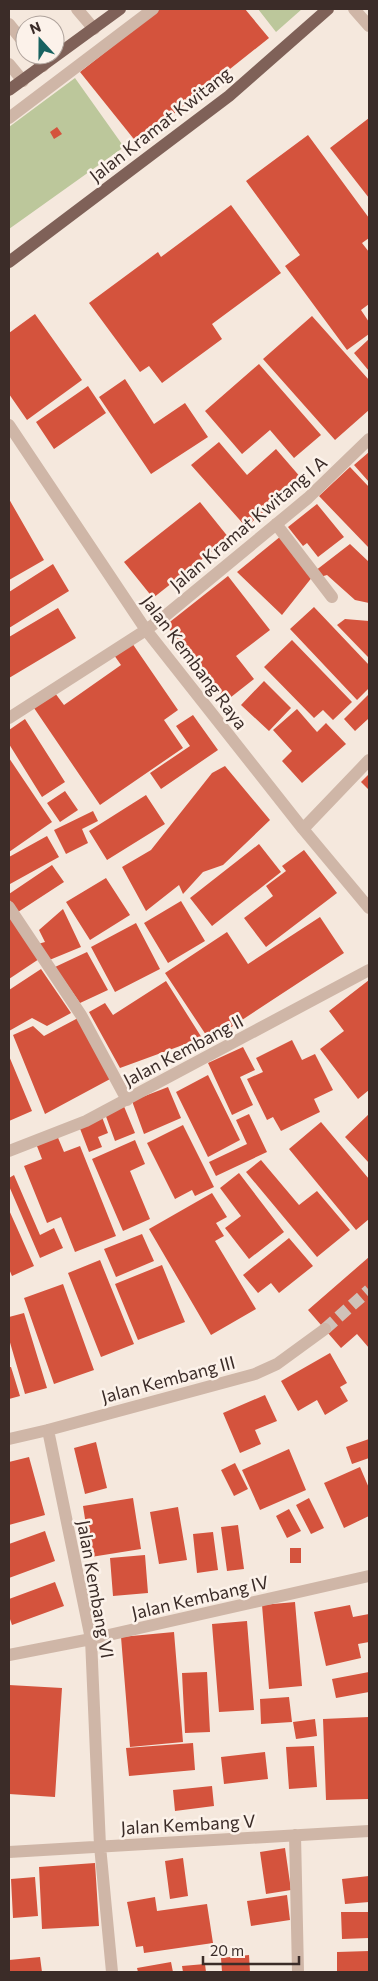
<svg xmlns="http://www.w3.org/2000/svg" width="378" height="1981" font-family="Commissioner,sans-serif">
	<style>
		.green { fill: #bcc79b }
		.building { fill: #d4533d }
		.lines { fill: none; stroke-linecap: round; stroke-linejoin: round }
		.minor-tunnel { stroke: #d0c2b9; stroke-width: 12; stroke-dasharray: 12 6; stroke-linecap: butt }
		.minor { stroke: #cfb6a7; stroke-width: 12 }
		.major { stroke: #7f6158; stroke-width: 12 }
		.labels { text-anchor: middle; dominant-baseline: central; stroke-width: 5; stroke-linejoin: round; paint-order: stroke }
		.street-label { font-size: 18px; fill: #3b2c28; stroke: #fcf2ea }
	</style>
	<rect width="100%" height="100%" fill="#f5e8dd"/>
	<!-- green -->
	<path class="green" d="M258 9H302L276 32Z
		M75 78 124 147 9 229V127Z"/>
	<!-- building -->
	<path class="building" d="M160 9H245L269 38 137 143 80 72Z
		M369 118V198L330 148Z
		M57 127 62 134 54 139 50 132Z
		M308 135 369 218V238L362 243 369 252V304L361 310 369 322V334L347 350 285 266 300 255 246 181Z
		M231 205 281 273 212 324 222 339 162 383 149 366 140 372 89 303 158 252 161 257Z
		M35 314 82 380 27 420 9 394V333Z
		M312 316 369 380V410L335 440 263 359Z
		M369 339V371L354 353Z
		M259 364 321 435 294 458 270 430 242 454 205 411Z
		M125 379 154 424 185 403 208 437 151 474 99 397Z
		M88 386 106 413 54 449 36 422Z
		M219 442 247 475 276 449 302 479 246 527 191 465Z
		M369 452V482L354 465Z
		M350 467 369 487V548L319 496Z
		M9 499 44 560 9 580Z
		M200 502 229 538 153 598 124 562Z
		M317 504 344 537 318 557 307 543 303 546 288 527Z
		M281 536 313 576 282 615 237 572Z
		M350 544 369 562V603L355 600 327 575 320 577 315 571Z
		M53 564 69 591 9 628V592Z
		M228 576 270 630 236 656 254 679 226 701 166 625Z
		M314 607 369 665V688L357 700 290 629Z
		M58 608 76 638 9 678V637Z
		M345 619 369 621 368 657 337 625Z
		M292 640 352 702 333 720 323 710 314 718 264 667Z
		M132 643 178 710 164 720 183 748 100 805 34 708 55 693 64 705 121 665 114 655Z
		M264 681 291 708 269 731 241 705Z
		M369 694V721L368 719 355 731 344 719Z
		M297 709 317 732 326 723 346 744 302 783 282 761 292 751 273 730Z
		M193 715 218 750 161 789 150 773 190 746 176 726Z
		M25 719 65 782 42 797 9 744V730Z
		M9 758 52 822 9 852Z
		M225 766 270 820 223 865 203 872 183 894 179 885 146 911 122 867 151 850 212 773Z
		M369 774V790L361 782Z
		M65 791 78 810 60 822 47 803Z
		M146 795 165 824 107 860 89 831Z
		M93 811 98 821 82 829 88 843 66 854 54 830Z
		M47 836 59 857 10 884 9 857Z
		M259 844 281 872 212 926 190 898Z
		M304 850 337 893 266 947 244 918 273 896 266 886 286 871 282 866Z
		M52 865 64 882 18 912 9 899V894Z
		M106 878 130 915 90 940 66 902Z
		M181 901 205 941 168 963 144 923Z
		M63 909 81 947 47 961 38 944 45 942 39 930Z
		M9 915 39 959 9 979Z
		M320 917 344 953 210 1041 165 973 227 932 248 964Z
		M136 923 160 969 115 992 91 947Z
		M87 952 108 990 80 1003 55 967Z
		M41 969 71 1013 47 1026 32 1018 9 1031V990Z
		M369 980V1090L358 1099 320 1049 344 1031 329 1011Z
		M166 981 202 1038 120 1068 89 1012 105 1003 113 1015Z
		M78 1018 112 1078 45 1114 13 1035 33 1026 44 1036Z
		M292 1040 302 1060 315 1054 333 1090 314 1099 320 1112 281 1131 273 1117 267 1120 247 1079 263 1072 256 1058Z
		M243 1047 255 1070 240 1077 253 1105 232 1115 208 1063Z
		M9 1056 32 1111 9 1121Z
		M208 1075 240 1140 208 1157 176 1092Z
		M168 1087 181 1118 144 1134 132 1101Z
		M123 1104 135 1133 115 1141 104 1111Z
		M249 1114 267 1152 216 1176 209 1162 247 1144 236 1120Z
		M369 1114V1163L345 1137Z
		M102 1117 108 1133 98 1137 102 1147 89 1152 79 1126Z
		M321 1122 369 1179V1219L356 1230 289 1149Z
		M183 1125 214 1187 195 1196 192 1190 175 1199 147 1143Z
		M56 1133 64 1152 80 1146 116 1236 75 1252 61 1217 47 1223 24 1166 42 1159 35 1141Z
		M135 1140 145 1164 130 1171 150 1219 123 1231 92 1159Z
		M261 1160 299 1205 317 1191 350 1230 317 1257 246 1172Z
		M239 1173 284 1232 249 1259 225 1228 241 1216 220 1188Z
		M14 1175 40 1235 54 1228 63 1248 40 1258 9 1186V1178Z
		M212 1193 227 1217 216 1223 224 1236 215 1241 256 1309 211 1335 149 1229Z
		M9 1210 34 1266 12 1276 9 1269Z
		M142 1234 154 1261 116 1277 104 1249Z
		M289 1238 313 1266 279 1293 271 1283 258 1293 243 1275Z
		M369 1257V1348L357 1334 341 1348 308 1310Z
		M100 1260 134 1344 101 1357 68 1273Z
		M162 1265 185 1322 138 1340 115 1284Z
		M63 1284 94 1370 54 1384 24 1298Z
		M24 1313 47 1388 25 1394 9 1339V1317Z
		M330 1353 347 1383 340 1387 348 1401 325 1415 317 1400 298 1411 281 1381Z
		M9 1367H11L20 1396 9 1399Z
		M265 1395 277 1421 255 1430 261 1444 240 1453 223 1413Z
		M369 1439V1458L352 1464 346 1447Z
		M96 1442 107 1488 85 1494 74 1448Z
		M289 1449 306 1490 260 1510 242 1470Z
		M29 1457 45 1515 9 1525V1462Z
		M235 1463 248 1489 234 1496 221 1470Z
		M360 1467 369 1488V1516L344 1528 324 1483Z
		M133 1498 141 1549 91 1557 83 1506Z
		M309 1498 324 1528 311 1534 296 1505Z
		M178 1507 187 1560 159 1564 150 1512Z
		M289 1509 301 1531 287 1538 276 1516Z
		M238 1525 244 1569 227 1571 221 1527Z
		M45 1531 55 1561 9 1578V1544Z
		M213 1532 218 1570 197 1573 193 1534Z
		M290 1548H301V1563H290Z
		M145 1555 148 1593 113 1596 110 1558Z
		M55 1582 64 1606 12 1625 9 1616V1599Z
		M295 1602 302 1686 269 1689 262 1605Z
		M350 1605 353 1617 369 1614V1642L358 1644 361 1658 326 1666 314 1612Z
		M247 1621 254 1710 219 1712 212 1624Z
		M174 1632 183 1742 130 1747 121 1637Z
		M207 1672 210 1732 185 1733 182 1673Z
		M369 1672V1692L336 1698 332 1679Z
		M9 1685 62 1688 55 1797 9 1794Z
		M289 1697 292 1722 261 1724 260 1699Z
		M369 1717V1799L326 1800 323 1719Z
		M315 1719 317 1736 296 1739 293 1722Z
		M193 1743 195 1770 129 1776 126 1748Z
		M314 1746 317 1787 289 1789 286 1747Z
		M265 1752 268 1779 224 1784 221 1757Z
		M212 1786 214 1806 175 1811 173 1790Z
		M285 1848 291 1890 266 1894 260 1852Z
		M183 1858 188 1896 170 1899 165 1861Z
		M95 1863 99 1926 42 1929 39 1867Z
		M369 1876V1902L345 1904 342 1879Z
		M35 1877 38 1916 13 1918 11 1879Z
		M287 1895 290 1920 251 1926 247 1901Z
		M155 1897 157 1911 207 1904 213 1943 144 1953 143 1946 136 1947 127 1902Z
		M341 1912H369V1938L342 1939Z
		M369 1951V1972H337V1952Z
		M249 1955 250 1972H222L221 1958Z
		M40 1957 42 1972H9V1960Z
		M171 1962 173 1972H138L137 1968Z
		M205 1964 206 1972H183L182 1966Z"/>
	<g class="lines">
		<!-- minor-tunnel -->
		<path class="minor-tunnel" d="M325 1329 369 1290"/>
		<!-- minor -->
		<path class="minor" d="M77 9 94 29
			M354 9 369 26
			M9 24 25 44
			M34 55 43 66
			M9 64 23 81
			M9 118 153 9
			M9 425 146 630 303 829 369 908
			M276 524 332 597
			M9 718 146 630 165 616 308 498 369 439
			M303 829 369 760
			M9 907 81 1015 127 1100
			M9 1151 86 1121 369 970
			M48 1430 91 1639 100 1846 112 1972
			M9 1439 48 1430 255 1374 277 1364 325 1329
			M9 1655 91 1639 369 1576
			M295 1835 298 1972
			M9 1852 369 1831"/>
		<!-- major -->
		<path class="major" d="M9 90 120 9
			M9 262 229 96 328 9"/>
	</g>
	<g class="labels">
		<!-- street labels -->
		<g class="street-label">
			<text transform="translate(160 124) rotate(-38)">Jalan Kramat Kwitang</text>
			<text transform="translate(248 523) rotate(-40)">Jalan Kramat Kwitang I A</text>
			<text transform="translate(195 662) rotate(53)">Jalan Kembang Raya</text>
			<text transform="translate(183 1050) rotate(-28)">Jalan Kembang II</text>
			<text transform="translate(168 1379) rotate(-15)">Jalan Kembang III</text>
			<text transform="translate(96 1589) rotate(80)">Jalan Kembang VI</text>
			<text transform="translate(200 1597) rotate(-13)">Jalan Kembang IV</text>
			<text transform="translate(188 1824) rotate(-3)">Jalan Kembang V</text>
		</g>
	</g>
	<!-- border -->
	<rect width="378" height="1981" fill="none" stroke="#3b2c28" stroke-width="20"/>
	<!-- north arrow -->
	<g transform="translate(40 40) rotate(339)"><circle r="24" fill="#fcf2ea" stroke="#afa39c"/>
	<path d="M0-4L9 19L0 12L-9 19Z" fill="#186260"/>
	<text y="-8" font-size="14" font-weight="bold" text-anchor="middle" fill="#3b2c28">N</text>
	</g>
	<!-- scale -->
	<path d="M203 1956v8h96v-8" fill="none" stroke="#3b2c28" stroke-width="2.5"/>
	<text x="210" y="1956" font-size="15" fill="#3b2c28" stroke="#fcf2ea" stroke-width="4" paint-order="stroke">20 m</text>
</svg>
